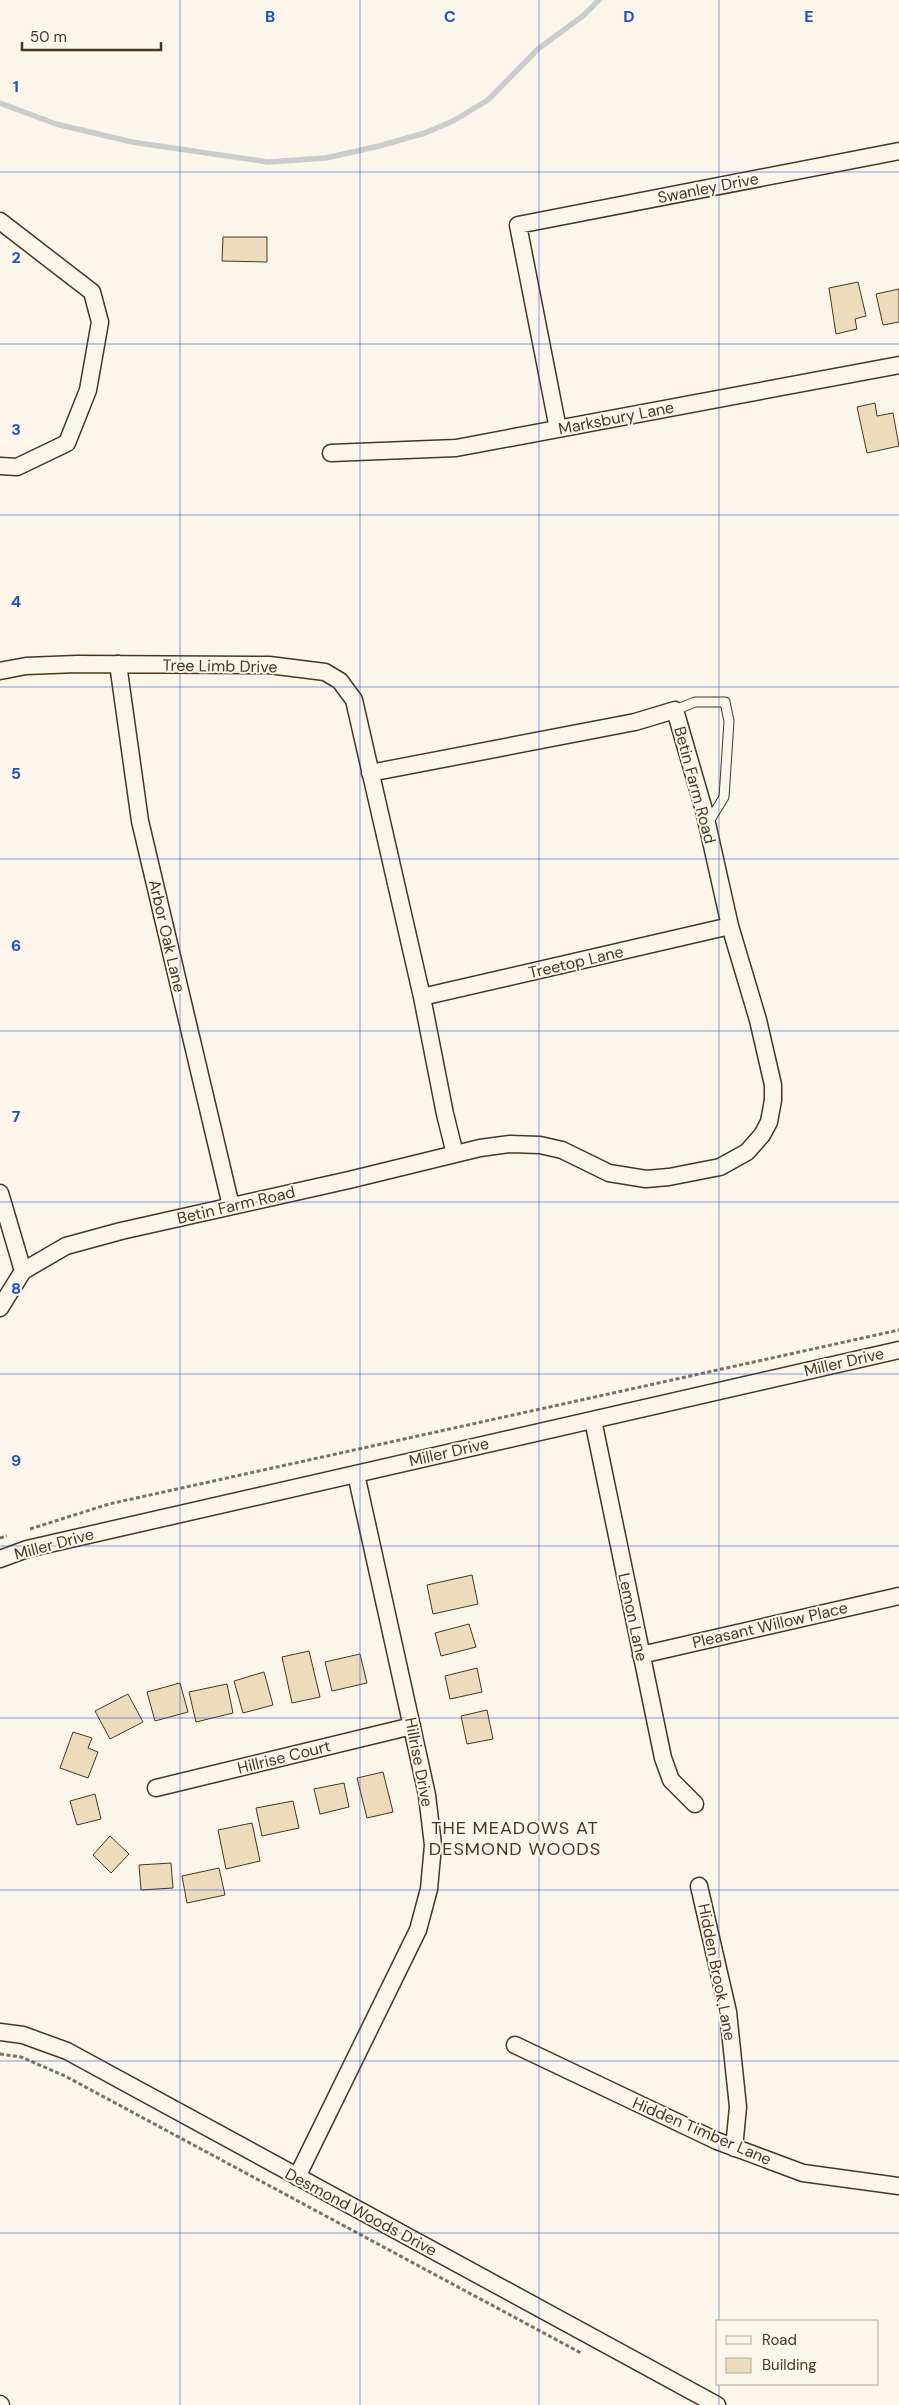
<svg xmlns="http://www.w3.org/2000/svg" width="899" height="2405" font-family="'DM Sans',sans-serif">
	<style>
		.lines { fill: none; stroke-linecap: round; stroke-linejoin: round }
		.stream { stroke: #c9cecd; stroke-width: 5.5 }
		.building { fill: #ecdcbc; stroke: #4a3520 }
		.service-casing { stroke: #4a3520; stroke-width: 11 }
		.minor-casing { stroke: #4a3520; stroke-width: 19 }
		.path { stroke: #7f6f5c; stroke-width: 3; stroke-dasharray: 4 2.5; stroke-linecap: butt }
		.service { stroke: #fbf6e9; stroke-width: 9 }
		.minor { stroke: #fbf6e9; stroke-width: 16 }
		.grid { fill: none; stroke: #1d4ed8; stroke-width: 1; stroke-opacity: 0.55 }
		.labels { text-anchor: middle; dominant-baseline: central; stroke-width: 4; stroke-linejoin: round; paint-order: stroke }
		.street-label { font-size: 16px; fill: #4a3520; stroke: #fbf6e9 }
		.neighbourhood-label { font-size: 18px; letter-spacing: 1px; fill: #4a3520; stroke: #fbf6e9 }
		.grid-label { font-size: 16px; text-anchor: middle; font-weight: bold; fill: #1d4ed8; stroke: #fbf6e9; stroke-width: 4; stroke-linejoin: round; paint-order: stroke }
	</style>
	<rect width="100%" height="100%" fill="#fbf6e9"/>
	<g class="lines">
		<!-- stream -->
		<path class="stream" d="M0 103 56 124 132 142 268 162 326 158 379 146 425 133 453 121 488 100 538 49 584 15 599 0"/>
	</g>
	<!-- building -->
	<path class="building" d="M223 237H267V262L222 261Z
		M858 282 866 316 855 319 857 329 836 334 829 288Z
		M899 289V322L883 325 876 294Z
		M875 403 877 416 893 413 899 446 867 453 857 407Z
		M472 1575 478 1604 433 1614 427 1585Z
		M469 1624 476 1647 441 1656 435 1633Z
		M309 1651 320 1697 292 1703 282 1657Z
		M360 1654 367 1683 332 1691 325 1662Z
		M477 1668 482 1692 450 1699 445 1676Z
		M264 1672 273 1705 243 1713 234 1681Z
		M180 1683 188 1712 155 1721 147 1692Z
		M227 1684 233 1713 196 1722 189 1692Z
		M128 1694 143 1722 110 1739 95 1711Z
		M487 1710 493 1739 467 1744 461 1716Z
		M73 1732 92 1738 88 1748 98 1752 88 1778 60 1768Z
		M383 1772 393 1812 367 1818 357 1778Z
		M344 1783 349 1807 320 1814 314 1789Z
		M95 1794 101 1819 77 1825 70 1801Z
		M293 1801 299 1828 262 1836 256 1808Z
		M252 1823 260 1861 226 1869 218 1830Z
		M110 1836 129 1854 111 1873 93 1855Z
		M171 1863 173 1888 141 1890 139 1865Z
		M219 1868 225 1895 187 1903 182 1876Z"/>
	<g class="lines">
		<!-- service casing -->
		<g class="service-casing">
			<path id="service" d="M675 710 695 702H725L729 721 724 797 707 825"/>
		</g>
		<!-- minor casing -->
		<g class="minor-casing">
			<path id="minor" d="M0 221 92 292 100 322 88 390 67 443 17 467 0 466
				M558 429 518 225 899 151
				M331 453 456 448 899 365
				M118 664 140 821 231 1206
				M0 671 26 666 77 664 269 665 325 672 340 681 354 700 422 997 445 1114 455 1154
				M422 997 730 926
				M0 1193 23 1271
				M0 1308 23 1271 66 1246 121 1231 349 1180 480 1148 510 1144 540 1145 562 1150 609 1173 646 1179 669 1177 720 1167 747 1152 762 1135 769 1122 773 1100V1085L758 1020 730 926 704 810 675 710 635 722 370 773
				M593 1420 663 1758 671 1780 695 1804
				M0 1559 27 1549 899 1350
				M641 1655 899 1596
				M156 1788 412 1726
				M699 1886 728 2012 738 2107 734 2148
				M0 2032 23 2035 67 2051 717 2405
				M515 2045 717 2141 803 2173 899 2186
				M297 2177 418 1930 429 1889 433 1845 427 1795 356 1474
				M0 2404 1 2405"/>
		</g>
		<!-- path -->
		<path class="path" d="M30 1529 109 1504 899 1330
			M0 1538 7 1536
			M0 2054 21 2057 65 2076 581 2353"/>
		<!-- service -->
		<use href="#service" class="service"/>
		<!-- minor -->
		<use href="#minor" class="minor"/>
	</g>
	<!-- grid -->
	<path class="grid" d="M180 0V2405M360 0V2405M539 0V2405M719 0V2321M0 172H899M0 344H899M0 515H899M0 687H899M0 859H899M0 1031H899M0 1202H899M0 1374H899M0 1546H899M0 1718H899M0 1890H899M0 2061H899M0 2233H899M719 2384V2405"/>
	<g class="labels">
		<!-- street labels -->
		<g class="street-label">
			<text transform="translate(708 188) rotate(-11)">Swanley Drive</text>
			<text transform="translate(616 418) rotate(-11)">Marksbury Lane</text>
			<text transform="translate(220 666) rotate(1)">Tree Limb Drive</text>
			<text transform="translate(695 785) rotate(75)">Betin Farm Road</text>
			<text transform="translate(167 936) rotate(77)">Arbor Oak Lane</text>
			<text transform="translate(576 962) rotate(-13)">Treetop Lane</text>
			<text transform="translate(236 1205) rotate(-13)">Betin Farm Road</text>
			<text transform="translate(844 1362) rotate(-13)">Miller Drive</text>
			<text transform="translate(449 1452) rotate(-13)">Miller Drive</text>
			<text transform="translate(54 1544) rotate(-15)">Miller Drive</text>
			<text transform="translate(633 1617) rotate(78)">Lemon Lane</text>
			<text transform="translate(770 1625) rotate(-13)">Pleasant Willow Place</text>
			<text transform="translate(284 1757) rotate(-14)">Hillrise Court</text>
			<text transform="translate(419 1762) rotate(79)">Hillrise Drive</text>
			<text transform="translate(717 1972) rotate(79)">Hidden Brook Lane</text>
			<text transform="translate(702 2131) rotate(23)">Hidden Timber Lane</text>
			<text transform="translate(361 2212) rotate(28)">Desmond Woods Drive</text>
		</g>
		<!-- neighbourhood labels -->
		<g class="neighbourhood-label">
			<text x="515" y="1828">THE MEADOWS AT<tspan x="515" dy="21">DESMOND WOODS</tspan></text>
		</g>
	</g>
	<g class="grid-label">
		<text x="270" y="22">B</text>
		<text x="450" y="22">C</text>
		<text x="629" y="22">D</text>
		<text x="809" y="22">E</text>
		<text x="16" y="92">1</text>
		<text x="16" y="263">2</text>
		<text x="16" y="435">3</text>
		<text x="16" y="607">4</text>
		<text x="16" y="779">5</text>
		<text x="16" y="951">6</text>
		<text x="16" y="1122">7</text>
		<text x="16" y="1294">8</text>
		<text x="16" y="1466">9</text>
	</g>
	<!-- legend -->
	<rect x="716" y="2320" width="162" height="65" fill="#fbf6e9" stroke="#b4a999"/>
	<rect x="726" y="2336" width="25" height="8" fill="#fbf6e9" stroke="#b4a999"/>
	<text x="762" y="2345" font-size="15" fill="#4a3520">Road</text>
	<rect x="726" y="2358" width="25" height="15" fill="#ecdcbc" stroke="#b4a999"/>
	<text x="762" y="2370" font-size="15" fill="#4a3520">Building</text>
	<!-- scale -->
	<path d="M22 42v8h139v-8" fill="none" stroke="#4a3520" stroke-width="2.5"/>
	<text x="30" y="42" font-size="15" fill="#4a3520" stroke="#fbf6e9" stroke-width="4" paint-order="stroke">50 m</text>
</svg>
